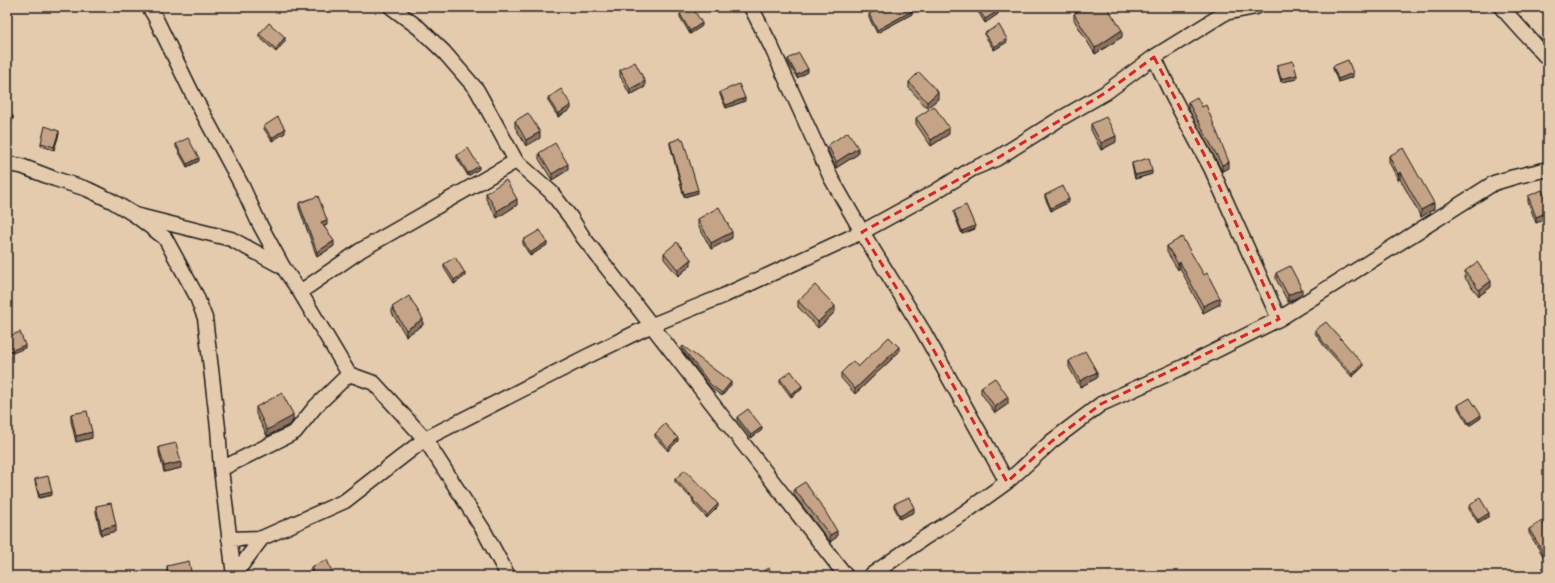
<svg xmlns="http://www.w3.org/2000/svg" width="1555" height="583" font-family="'Playpen Sans',sans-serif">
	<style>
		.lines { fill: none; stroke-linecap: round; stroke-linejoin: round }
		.minor-casing { stroke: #1c1c1c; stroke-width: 17 }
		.minor { stroke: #e5cbad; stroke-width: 14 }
		.wall { fill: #a98c73; stroke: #1c1c1c }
		.shaded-wall { fill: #8a725e; stroke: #1c1c1c }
		.building { fill: #c5a386; stroke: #1c1c1c }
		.marked { fill: none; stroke: #d62828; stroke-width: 3; stroke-dasharray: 8 5; stroke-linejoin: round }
	</style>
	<rect width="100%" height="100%" fill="#e5cbad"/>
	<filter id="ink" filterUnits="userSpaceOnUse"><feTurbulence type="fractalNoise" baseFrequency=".025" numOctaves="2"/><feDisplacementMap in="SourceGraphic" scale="8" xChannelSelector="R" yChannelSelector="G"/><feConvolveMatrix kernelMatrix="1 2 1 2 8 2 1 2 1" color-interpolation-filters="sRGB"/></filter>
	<g filter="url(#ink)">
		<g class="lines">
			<!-- minor casing -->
			<g class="minor-casing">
				<path id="minor" d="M149 7 154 15 193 95 242 186 259 223 283 267 300 292 349 374 374 383 425 439 484 531 508 576
					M391 7 419 28 444 52 477 90 516 161 551 192 571 218 583 237 846 576
					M751 7 771 46 831 178 862 232 923 331 1007 482
					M1501 7 1548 59
					M1154 57 1173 97 1211 168 1279 319
					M7 164 21 166 55 179 87 189 112 201 135 215 231 239 283 267
					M135 215 165 238 196 295 205 318 218 428 221 469 234 576
					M300 292 361 250 516 161
					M221 469 295 432 315 407 349 374
					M229 539 262 538 345 501 425 439 586 357 652 325 723 296 862 232 933 193 972 169 996 159 1058 120 1105 93 1154 57 1225 13 1256 7
					M234 575 262 538
					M870 576 924 538 964 513 1007 482 1052 441 1101 404 1181 368 1279 319 1494 183 1514 177 1548 169"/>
			</g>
			<!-- minor -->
			<use href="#minor" class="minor"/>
		</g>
		<!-- wall -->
		<path class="wall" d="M975 7H996L998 14 985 23Z
			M680 14 702 26 690 34 680 17Z
			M869 14H912L877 33 869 18Z
			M1074 14 1122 37 1095 54 1074 20Z
			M985 33 1007 42 994 50 985 36Z
			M259 34 285 41 276 52 259 37Z
			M788 59 808 72 797 78 788 62Z
			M1277 65 1297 79 1281 82 1277 68Z
			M1333 66 1353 77 1338 82 1333 69Z
			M620 70 645 87 630 95 620 76Z
			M909 82 938 99 927 108 909 88Z
			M720 92 745 101 726 108 720 95Z
			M548 98 571 109 558 117 548 101Z
			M1188 102 1229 168 1222 171 1188 108Z
			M916 118 949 134 931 146 916 124Z
			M515 121 540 138 526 146 515 127Z
			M1091 124 1116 142 1101 150 1091 130Z
			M264 126 285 133 272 141 264 129Z
			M59 134 54 150 41 146V143Z
			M670 142 698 193 684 197 670 145Z
			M176 144 199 161 187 167 176 147Z
			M828 145 858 154 836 168 828 151Z
			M539 153 568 170 552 180 539 159Z
			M457 155 479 169 468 176 457 158Z
			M1389 156 1434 209 1421 217 1400 179 1398 180 1389 162Z
			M1132 163 1152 174 1135 179 1132 166Z
			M486 193 517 205 497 218 486 199Z
			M1045 195 1069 202 1051 211 1045 198Z
			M1528 196 1548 205V218L1536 223 1528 202Z
			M299 203 327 225 324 226 334 246 317 257 299 208Z
			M954 211 975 229 962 234 954 214Z
			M698 219 732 238 711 249 698 225Z
			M523 240 547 245 530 256 523 244Z
			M1167 246 1220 304 1203 313 1180 268 1178 270 1167 252Z
			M664 253 691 265 678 276 664 259Z
			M444 264 465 276 454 284 444 268Z
			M1465 271 1491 287 1479 296 1465 278Z
			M1276 273 1302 295 1288 302 1276 279Z
			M798 301 835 312 818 328 798 307Z
			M392 307 423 325 406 336 392 313Z
			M1315 330 1363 367 1352 377 1324 346 1315 333Z
			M682 347 731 385 722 396 711 388 682 350Z
			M899 352 855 394 841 378V373Z
			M1069 361 1097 378 1080 387 1069 367Z
			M780 379 802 389 791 397 780 382Z
			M981 387 1008 404 995 413 981 393Z
			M1458 405 1481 418 1469 426 1458 408Z
			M256 407 293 420 291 424 267 436 256 414Z
			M71 414 92 438 76 442 71 421Z
			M737 417 762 430 751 438 737 420Z
			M655 434 678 441 668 451 655 437Z
			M159 447 181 468 164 472 159 453Z
			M35 479 52 495 39 498 35 482Z
			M675 479 718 507 707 518 693 503V500L675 482Z
			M794 489 837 537 830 542 794 495Z
			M894 504 914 512 900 519 894 507Z
			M96 506 116 531 101 535 96 512Z
			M1469 506 1489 516 1478 523 1469 509Z
			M1529 529 1548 531V564L1529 533Z
			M167 566 192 576H168L167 572Z
			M311 567 334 576H312L311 573Z"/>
		<!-- shaded-wall -->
		<path class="shaded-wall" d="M912 11V14L877 33V30Z
			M998 11V14L985 23V19Z
			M702 23V26L690 34V31Z
			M1122 30V37L1095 54V48Z
			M285 37V41L276 52V49Z
			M1007 39V42L994 50V47Z
			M808 69V72L797 78V75Z
			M1353 73V77L1338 82V79Z
			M1297 75V79L1281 82V79Z
			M645 81V87L630 95V89Z
			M938 92V99L927 108V102Z
			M745 98V101L726 108V105Z
			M571 105V109L558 117V114Z
			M13 116V119L7 136V133Z
			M949 128V134L931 146V140Z
			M285 129V133L272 141V138Z
			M59 131V134L54 150V147Z
			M540 132V138L526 146V140Z
			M1116 136V142L1101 150V143Z
			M858 148V154L836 168V162Z
			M199 158V161L187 167V164Z
			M1229 162V168L1222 171V165Z
			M568 164V170L552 180V174Z
			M479 166V169L468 176V173Z
			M1152 171V174L1135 179V175Z
			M1400 172V179L1398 180V174Z
			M698 190V193L684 197V194Z
			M517 199V205L497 218V211Z
			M1069 199V202L1051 211V208Z
			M1434 203V209L1421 217V210Z
			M1548 212V218L1536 223V217Z
			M327 220V225L321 227V222Z
			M975 226V229L962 234V231Z
			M732 232V238L711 249V243Z
			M334 241V246L317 257V252Z
			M547 242V245L530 256V253Z
			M691 259V265L678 276V270Z
			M1180 262V268L1178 270V264Z
			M465 273V276L454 284V280Z
			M1491 281V287L1479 296V290Z
			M1302 289V295L1288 302V295Z
			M1220 298V304L1203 313V306Z
			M835 306V312L818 328V322Z
			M423 319V325L406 336V330Z
			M25 345V348L8 355V352Z
			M899 347V352L855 394V389Z
			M1363 364V367L1352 377V374Z
			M1097 372V378L1080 387V381Z
			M731 382V385L722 396V393Z
			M802 386V389L791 397V394Z
			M1008 397V404L995 413V407Z
			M293 414V420L291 424 267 436V430Z
			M1481 415V418L1469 426V423Z
			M762 427V430L751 438V435Z
			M92 432V438L76 442V436Z
			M678 438V441L668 451V448Z
			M181 462V468L164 472V466Z
			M52 492V495L39 498V495Z
			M718 504V507L707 518V515Z
			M914 508V512L900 519V516Z
			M1489 513V516L1478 523V520Z
			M116 525V531L101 535V529Z
			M837 531V537L830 542V535Z"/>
		<!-- building -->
		<path class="building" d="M692 7 702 23 690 31 680 14Z
			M884 7H910L912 11 877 30 869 14Z
			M977 7H996L998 11 985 19Z
			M1084 7H1107L1122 30 1095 48 1074 14Z
			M269 23 285 37 276 49 259 34Z
			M999 25 1007 39 994 47 985 33Z
			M799 53 808 69 797 75 788 59Z
			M1348 60 1353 73 1338 79 1333 66Z
			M1293 61 1297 75 1281 79 1277 65Z
			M635 62 645 81 630 89 620 70Z
			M919 72 938 92 927 102 909 82Z
			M739 84 745 98 726 105 720 92Z
			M561 89 571 105 558 114 548 98Z
			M1197 97 1202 107 1206 105 1229 162 1222 165 1188 102Z
			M934 106 949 128 931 140 916 118Z
			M528 113 540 132 526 140 515 121Z
			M7 114 13 116 7 133Z
			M278 117 285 129 272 138 264 126Z
			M1106 117 1116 136 1101 143 1091 124Z
			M45 126 59 131 54 147 41 143Z
			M848 132 858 148 836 162 828 145Z
			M188 138 199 158 187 164 176 144Z
			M681 138V140L683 139 698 190 684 194 670 142Z
			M555 143 568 164 552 174 539 153Z
			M468 148 479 166 468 173 457 155Z
			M1403 148 1434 203 1421 210 1400 172 1398 174 1389 156Z
			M1149 158 1152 171 1135 175 1132 163Z
			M506 180 517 199 497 211 486 193Z
			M1063 186 1069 199 1051 208 1045 195Z
			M1542 190 1548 205V212L1536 217 1528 196Z
			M318 196 327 220 321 222 334 241 317 252 299 203Z
			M966 205 975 226 962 231 954 211Z
			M719 207 732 232 711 243 698 219Z
			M540 230 547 242 530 253 523 240Z
			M1182 237 1204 275 1207 273 1220 298 1203 306 1180 262 1178 264 1167 246Z
			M677 242 691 259 678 270 664 253Z
			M455 257 465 273 454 280 444 264Z
			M1477 262 1491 281 1479 290 1465 271Z
			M1290 266 1302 289 1288 295 1276 273Z
			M815 285 835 306 818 322 798 301Z
			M409 296 423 319 406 330 392 307Z
			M1326 322 1363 364 1352 374 1324 343 1315 330Z
			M20 332 25 345 8 352 7 349V337Z
			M889 337 899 347 855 389 841 373 853 361 858 367Z
			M683 346 731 382 722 393 711 385 682 347Z
			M1085 351 1097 372 1080 381 1069 361Z
			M791 371 802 386 791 394 780 379Z
			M995 378 1008 397 995 407 981 387Z
			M282 393 293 414 291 417 267 430 256 407Z
			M1470 398 1481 415 1469 423 1458 405Z
			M748 409 762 427 751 435 737 417Z
			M87 411 92 432 76 436 71 414Z
			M665 424 678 438 668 448 655 434Z
			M176 443 181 462 164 466 159 447Z
			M685 470 718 504 707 515 693 500 694 499 675 479Z
			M48 476 52 492 39 495 35 479Z
			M805 482 825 511 837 531 830 535 794 489Z
			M909 497 914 508 900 516 894 504Z
			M1480 498 1489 513 1478 520 1469 506Z
			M111 503 116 525 101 529 96 506Z
			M1542 521 1548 531V560L1529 529Z
			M327 560 334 576H315L311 567Z
			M189 561 192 576H169L167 566Z
			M769 568 774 576H756Z"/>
	</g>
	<!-- marked area -->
	<path class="marked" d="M1154 57 1211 168 1279 319 1101 404 1052 441 1007 482 923 331 862 232 996 159 1105 93Z"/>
	<!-- margin -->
	<rect width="1555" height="583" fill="none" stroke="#e5cbad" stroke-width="24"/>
	<rect x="12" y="12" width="1531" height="559" fill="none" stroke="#1c1c1c" stroke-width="1.5" filter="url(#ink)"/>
</svg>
